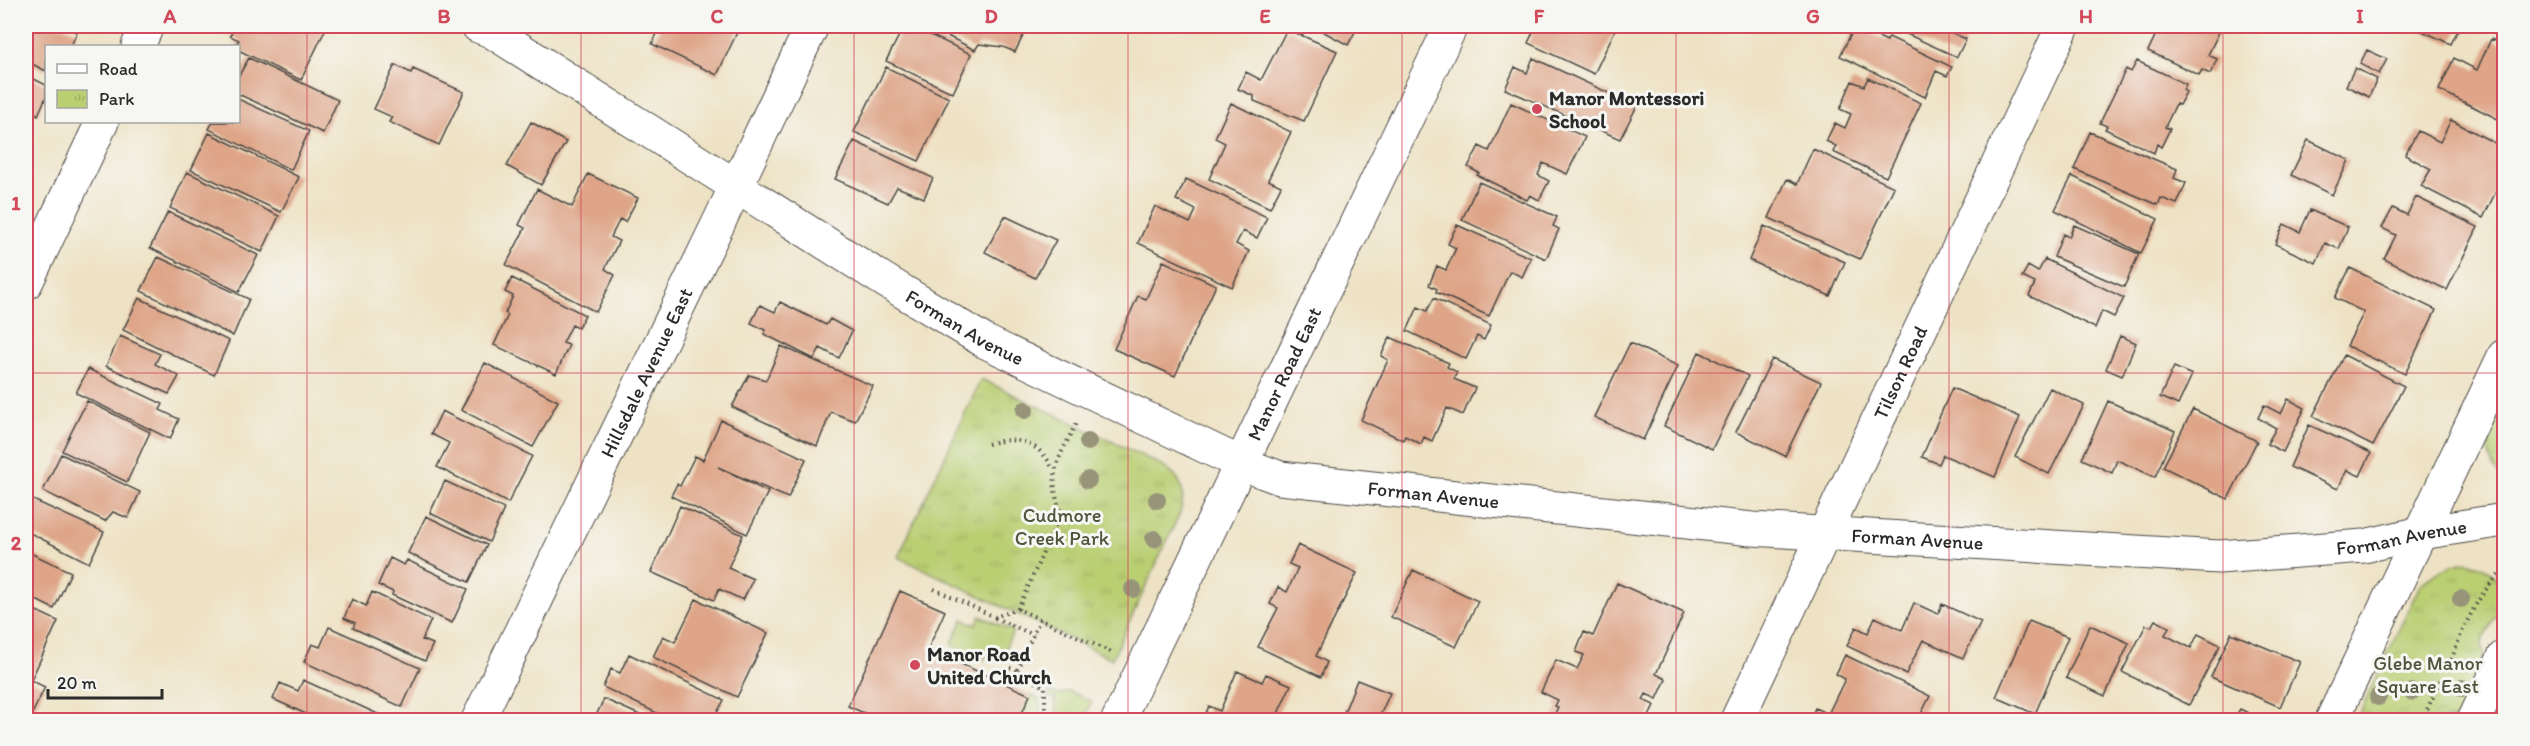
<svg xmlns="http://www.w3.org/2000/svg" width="2530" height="746" font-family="Itim,sans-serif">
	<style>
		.green { fill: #bace72; stroke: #727c4e; stroke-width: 1.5 }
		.park { fill: url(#park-tufts); stroke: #727c4e; stroke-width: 1.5 }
		.building { fill: #dea588 }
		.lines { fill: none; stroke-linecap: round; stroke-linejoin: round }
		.minor-casing { stroke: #484642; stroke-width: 35 }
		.path { stroke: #484642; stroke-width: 4; stroke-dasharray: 1.5 4.5; stroke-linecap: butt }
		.minor { stroke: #fff; stroke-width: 33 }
		.tree { fill: #97947a }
		.grid { fill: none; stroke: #d1495b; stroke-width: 1.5; stroke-opacity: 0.55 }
		.poi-dot { fill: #d1495b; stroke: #f6f6f2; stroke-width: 2 }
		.labels { text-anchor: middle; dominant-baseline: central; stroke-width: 6; stroke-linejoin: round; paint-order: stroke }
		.poi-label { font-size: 20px; font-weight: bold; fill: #2b2b2b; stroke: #f6f6f2; text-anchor: start }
		.street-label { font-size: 20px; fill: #2b2b2b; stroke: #f6f6f2 }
		.park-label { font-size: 20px; fill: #4f543d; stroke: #f6f6f2 }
		.neatline { fill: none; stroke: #d1495b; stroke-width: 2 }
		.grid-label { font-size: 20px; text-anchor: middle; font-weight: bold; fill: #d1495b }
	</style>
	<defs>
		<pattern id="park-tufts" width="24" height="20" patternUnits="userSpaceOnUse" patternTransform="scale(1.5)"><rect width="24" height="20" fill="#bace72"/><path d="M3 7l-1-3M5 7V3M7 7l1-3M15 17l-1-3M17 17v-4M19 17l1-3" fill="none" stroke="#a0b163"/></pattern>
	</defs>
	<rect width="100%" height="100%" fill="#f6f6f2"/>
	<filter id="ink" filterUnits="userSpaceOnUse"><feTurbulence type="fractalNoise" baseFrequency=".0167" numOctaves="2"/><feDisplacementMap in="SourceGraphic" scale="12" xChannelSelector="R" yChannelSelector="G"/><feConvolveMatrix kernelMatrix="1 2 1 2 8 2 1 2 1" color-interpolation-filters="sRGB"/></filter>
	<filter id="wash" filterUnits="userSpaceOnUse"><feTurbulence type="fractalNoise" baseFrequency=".008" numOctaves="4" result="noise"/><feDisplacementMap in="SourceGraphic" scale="24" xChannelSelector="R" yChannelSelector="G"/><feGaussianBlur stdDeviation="1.35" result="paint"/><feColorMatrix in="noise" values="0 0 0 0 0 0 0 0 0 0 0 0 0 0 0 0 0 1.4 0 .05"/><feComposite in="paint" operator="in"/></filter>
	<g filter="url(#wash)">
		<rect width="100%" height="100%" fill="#eee2c4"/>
		<!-- green -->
		<path class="green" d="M980 616 1013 631 1002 656 989 650 984 660 951 645 963 619 976 625Z
			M1049 691 1059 695 1069 691 1092 702 1083 720H1051L1049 715 1056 713 1055 698H1049Z
			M1030 695 1039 699 1041 720H1019Z"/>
		<!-- park -->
		<path class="park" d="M981 379 1159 464C1182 478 1187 488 1180 513L1112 659 898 557Z
			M2504 405V480C2478 458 2492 431 2504 405Z
			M2466 562C2492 565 2509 583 2499 610 2495 620 2487 629 2483 639 2480 646 2485 654 2484 662 2481 677 2463 705 2456 720H2356L2420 585C2434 573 2448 565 2466 562Z"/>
		<g id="blocks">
			<!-- building -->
			<path class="building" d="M26 26H63L77 32 71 46H46V71L26 61Z
				M235 26H327L301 80 238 50V46H235L239 40 230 36Z
				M661 26H740L717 75 652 44Z
				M904 26H911L971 54 953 93 886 61Z
				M928 26H1016L1026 30 1015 52 1003 47 979 44 975 50Z
				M1313 26H1354L1356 30 1348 45Z
				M1536 26H1617L1594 74 1528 43Z
				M1855 26 1887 41 1889 37 1952 67 1947 76 1936 71 1925 97 1840 56Z
				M1878 26H1956L1952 33 1966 39 1957 57 1898 30 1896 34Z
				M2160 26H2222L2208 55 2217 59 2210 74 2202 70 2199 75 2148 51Z
				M2411 26H2460L2451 44Z
				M1287 29 1337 51 1304 121 1254 101V96L1238 89 1246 72 1261 80Z
				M2491 39 2504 45V122L2439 90 2454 58 2477 70Z
				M2367 50 2387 59 2379 74 2360 64Z
				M249 58 338 100 323 133 238 94V77Z
				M1533 58 1637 106 1620 139 1505 89 1515 67 1527 73Z
				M2137 61 2186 84 2183 90 2186 92 2179 105 2176 104 2165 127 2170 129 2161 147 2157 144 2154 153 2105 129 2107 126 2100 123 2126 69 2131 72Z
				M395 65 411 73 413 69 464 92 439 145 389 122 392 117 374 109Z
				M886 67 949 98 919 161 854 132Z
				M2355 68 2377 79 2369 97 2346 86Z
				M26 75 46 85V97L38 115 26 108Z
				M1868 78 1921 103 1886 177 1833 152 1836 146 1826 141 1835 123 1845 128 1851 114 1840 109 1852 81 1864 86Z
				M238 99 309 131 291 170 209 129 213 122H238Z
				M1231 103 1291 132 1268 180 1281 186 1270 208 1209 179 1225 143 1215 138Z
				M1511 103 1585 137 1567 174 1543 163 1538 175 1549 181 1539 200 1530 195 1527 200 1477 175 1479 173 1468 167 1479 146 1489 151Z
				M2451 120 2504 148V175L2483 218 2421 186 2431 169 2405 155 2418 131 2440 142Z
				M531 122 566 142 541 185 507 166Z
				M2090 132 2177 169 2174 178 2186 183 2177 204 2161 198 2158 205 2074 169Z
				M209 133 299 177 281 212 191 170Z
				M2308 140 2349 160 2332 195 2291 175Z
				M854 141 933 178 924 198 897 187 888 203 835 179Z
				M1813 149 1894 187 1860 259 1769 218 1787 179 1797 184Z
				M187 172 279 216 262 252 170 208Z
				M588 174 638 198 625 222 620 219 611 237 619 241 605 269 615 275 596 312 506 265 525 228 519 225 537 189 572 207Z
				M2072 176 2158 219 2141 253 2055 210Z
				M1186 179 1267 217 1257 238 1243 231 1236 244 1249 251 1232 287 1138 243 1155 206 1190 223 1196 210 1176 200Z
				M1479 182 1557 217 1553 226 1559 229 1546 259 1462 220Z
				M2416 197 2478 227 2447 290 2384 259 2396 235 2382 228 2393 208 2407 215Z
				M2310 210 2348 227 2339 249 2325 243 2316 263 2275 244 2284 224 2300 232Z
				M168 212 258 255 239 292 150 248Z
				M1005 216 1056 240 1035 278 985 252Z
				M1457 225 1531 258 1522 277 1510 271 1489 316 1436 292 1437 289 1429 285 1437 266 1446 270 1456 248 1448 244Z
				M2074 225 2139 254 2124 287 2054 257 2063 234 2069 237Z
				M1764 226 1845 262 1830 296 1749 260Z
				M158 257 249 299 233 336 141 291Z
				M2045 259 2124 298 2114 317 2102 311 2095 328 2029 296 2035 283 2022 277 2028 266 2038 272Z
				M1163 261 1216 285 1175 376 1114 349 1138 296 1146 299Z
				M2350 268 2436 310 2405 374 2347 346 2364 312 2335 298Z
				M512 278 585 315 578 328 572 325 563 343 569 345 556 374 494 345 508 315 505 313 513 296 505 292Z
				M139 298 229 341 214 375 123 330Z
				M1434 298 1491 325 1484 340 1477 336 1466 359 1407 331 1418 307 1427 311Z
				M780 302 826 325 830 319 852 331 839 358 820 348 814 359 764 334 765 330 751 323 760 305 775 312Z
				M120 336 160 354 155 364 179 376 169 394 106 366Z
				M2120 336 2136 343 2122 376 2106 369Z
				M1390 337 1449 363 1447 367 1457 372 1454 379 1475 388 1463 415 1447 408 1432 441 1424 437 1421 444 1405 436 1403 440 1361 420 1388 360 1381 356Z
				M1630 343 1678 366 1643 440 1594 417Z
				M781 346 873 386 855 421 831 412 817 446 732 407 749 375 766 380Z
				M1699 352 1748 376 1712 449 1664 426Z
				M2344 355 2404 386 2373 446 2313 416Z
				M1772 359 1821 382 1785 456 1736 432Z
				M485 363 558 401 533 447 461 410Z
				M2174 367 2192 375 2178 405 2160 397Z
				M88 369 163 404 160 410 179 419 170 439 76 393Z
				M1952 388 2020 417 1995 477 1943 455 1939 464 1922 457Z
				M2050 388 2084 405 2049 474 2015 457Z
				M2288 399 2305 408 2283 452 2267 444 2276 428 2258 418 2264 405 2281 414Z
				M87 401 150 432 127 482 62 451Z
				M2108 401 2175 431 2155 477 2117 460 2112 473 2082 459Z
				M2193 409 2257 441 2228 499 2163 467Z
				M442 411 532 456 508 503 437 467 449 443 431 434Z
				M721 420 806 459 788 498 718 467 768 492 747 534 671 496 677 484 680 486 695 456 703 460Z
				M2309 425 2371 453 2360 476 2347 470 2338 489 2290 467Z
				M61 454 140 492 128 518 113 512 105 521 43 491Z
				M445 481 504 509 489 542 430 513Z
				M31 499 104 532 89 563 26 531V511Z
				M680 506 743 535 728 568 753 579 743 600 719 589 714 600 651 572Z
				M426 516 487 545 469 582 408 553Z
				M1298 545 1357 573 1316 656 1327 662 1321 677 1258 647 1278 608 1270 604 1278 587 1287 592 1298 568 1289 564Z
				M26 551 71 572 54 609 26 595Z
				M390 558 404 565 407 560 468 589 452 623 392 595 393 592 378 585Z
				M1413 570 1478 601 1456 647 1391 617Z
				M1617 583 1684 613 1656 674 1666 679 1657 699 1646 694 1643 700 1654 705 1647 720H1552L1558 707 1555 706 1558 700 1541 692 1556 660 1577 669 1584 655 1576 652 1584 632 1593 636Z
				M900 591 945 611 928 649 1030 695 1019 720H880L848 706Z
				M372 592 431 620 422 640 433 644 425 661 353 628 355 623 344 618 352 599 366 606Z
				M696 599 768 633 737 697 653 657 663 636 675 642Z
				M1914 603 1938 614 1942 604 1981 622 1963 658 1923 640 1906 674 1847 646 1856 627 1868 633 1875 617 1902 630Z
				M26 606 58 621 32 678 26 676Z
				M2155 620 2169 627 2165 635 2191 648 2198 634 2220 645 2189 705 2122 672 2146 625 2151 627Z
				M2029 621 2068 637 2035 714 1996 697Z
				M2090 625 2129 643 2105 696 2066 678Z
				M329 627 420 668 402 707 304 662 312 644 320 647Z
				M2231 633 2300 662 2280 707 2211 677Z
				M629 654 724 700 713 720H671L603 687 611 669 620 673Z
				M1845 655 1930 696 1918 720H1903L1893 716 1891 720H1810L1815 708 1828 714 1845 679 1836 674Z
				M1237 671 1262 682 1266 674 1291 685 1275 720H1203L1209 706 1220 711Z
				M26 678 45 687 32 714 26 711Z
				M303 680 391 720H319L273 699 280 683 298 691Z
				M1357 680 1390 693 1378 720H1341Z
				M604 699 651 720H594Z
				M2240 709 2256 717 2255 720H2234Z"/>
		</g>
	</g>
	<g filter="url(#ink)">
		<use href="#blocks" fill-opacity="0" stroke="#484642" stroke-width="1.5"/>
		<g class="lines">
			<!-- minor casing -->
			<g class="minor-casing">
				<g id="minor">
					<path id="s1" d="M478 26 491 31 884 280 986 342 1240 463 1280 478 1752 529 2219 557 2364 546 2421 533 2504 520"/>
					<path d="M138 46 147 26"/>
					<path d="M26 283 102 122"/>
					<path id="s2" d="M478 720 720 220 812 26"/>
					<path id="s3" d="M1118 720 1451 26"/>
					<path id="s4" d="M1737 720 2063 26"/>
					<path d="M2332 720 2504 356"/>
					<path d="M2474 720 2504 657"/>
				</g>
			</g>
			<!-- path -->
			<path class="path" d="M988 444C1016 435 1041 442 1053 470
				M934 589 995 617 1018 609 1111 652
				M1018 609 1061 513C1046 471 1059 460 1076 423
				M995 618 1034 635
				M1040 619 1017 671 1045 687V720
				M2448 671C2457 640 2476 595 2500 574
				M1000 681 1008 667 1017 671
				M2422 720 2442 678"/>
			<!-- minor -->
			<use href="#minor" class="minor"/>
		</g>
		<!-- trees -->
		<g class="tree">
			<circle cx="1025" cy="410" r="9"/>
			<circle cx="1088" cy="442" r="9"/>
			<circle cx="1088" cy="480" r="9"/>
			<circle cx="1157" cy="500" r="9"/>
			<circle cx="1154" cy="539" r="9"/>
			<circle cx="1133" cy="589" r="9"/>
			<circle cx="2461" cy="599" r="9"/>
			<circle cx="2462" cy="688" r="9"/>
			<circle cx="2412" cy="692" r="9"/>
			<circle cx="2378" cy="697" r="9"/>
		</g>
	</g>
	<!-- grid -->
	<path class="grid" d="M307 26V720M581 26V720M854 26V720M1128 26V720M1402 26V720M1676 26V720M1949 26V720M2223 26V720M26 373H2504"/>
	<!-- markers -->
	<g class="poi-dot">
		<circle cx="1537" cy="109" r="6"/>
		<circle cx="915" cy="665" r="6"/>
	</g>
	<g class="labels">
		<!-- poi labels -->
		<g class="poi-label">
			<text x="1549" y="98">Manor Montessori<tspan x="1549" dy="23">School</tspan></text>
			<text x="927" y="654">Manor Road<tspan x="927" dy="23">United Church</tspan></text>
		</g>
		<!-- street labels -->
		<g class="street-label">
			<text stroke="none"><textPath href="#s1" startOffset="573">Forman Avenue</textPath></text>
			<text stroke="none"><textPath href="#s2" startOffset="386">Hillsdale Avenue East</textPath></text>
			<text stroke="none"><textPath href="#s3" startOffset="384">Manor Road East</textPath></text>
			<text stroke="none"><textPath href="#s4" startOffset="384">Tilson Road</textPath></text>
			<text stroke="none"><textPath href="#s1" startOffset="1077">Forman Avenue</textPath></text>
			<text stroke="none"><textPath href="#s1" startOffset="2049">Forman Avenue</textPath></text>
			<text stroke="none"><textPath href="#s1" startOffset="1563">Forman Avenue</textPath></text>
		</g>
		<!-- park labels -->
		<g class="park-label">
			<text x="1062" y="515">Cudmore<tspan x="1062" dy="23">Creek Park</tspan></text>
			<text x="2428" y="663">Glebe Manor<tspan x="2428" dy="23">Square East</tspan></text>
		</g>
	</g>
	<!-- margin -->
	<rect width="2530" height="746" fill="none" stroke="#f6f6f2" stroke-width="66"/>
	<!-- legend -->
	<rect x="45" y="45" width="195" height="78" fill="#f6f6f2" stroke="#a5a5a2" stroke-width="1.5"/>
	<rect x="57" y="64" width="30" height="9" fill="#ffffff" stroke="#a5a5a2" stroke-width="1.5"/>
	<text x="99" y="75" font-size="18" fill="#2b2b2b">Road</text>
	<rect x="57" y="90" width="30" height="18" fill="url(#park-tufts)" stroke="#a5a5a2" stroke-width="1.5"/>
	<text x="99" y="105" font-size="18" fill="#2b2b2b">Park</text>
	<!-- scale -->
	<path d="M48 689v9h114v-9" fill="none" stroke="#2b2b2b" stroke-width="3"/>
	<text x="57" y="689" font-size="18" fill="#2b2b2b" stroke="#f6f6f2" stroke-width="4.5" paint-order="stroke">20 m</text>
	<rect x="33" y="33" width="2464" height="680" class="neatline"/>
	<g class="grid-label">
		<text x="170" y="23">A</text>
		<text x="444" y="23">B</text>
		<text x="717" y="23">C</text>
		<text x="991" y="23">D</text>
		<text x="1265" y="23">E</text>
		<text x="1539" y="23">F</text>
		<text x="1813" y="23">G</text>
		<text x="2086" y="23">H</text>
		<text x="2360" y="23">I</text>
		<text x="16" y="210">1</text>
		<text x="16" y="550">2</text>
	</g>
</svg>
